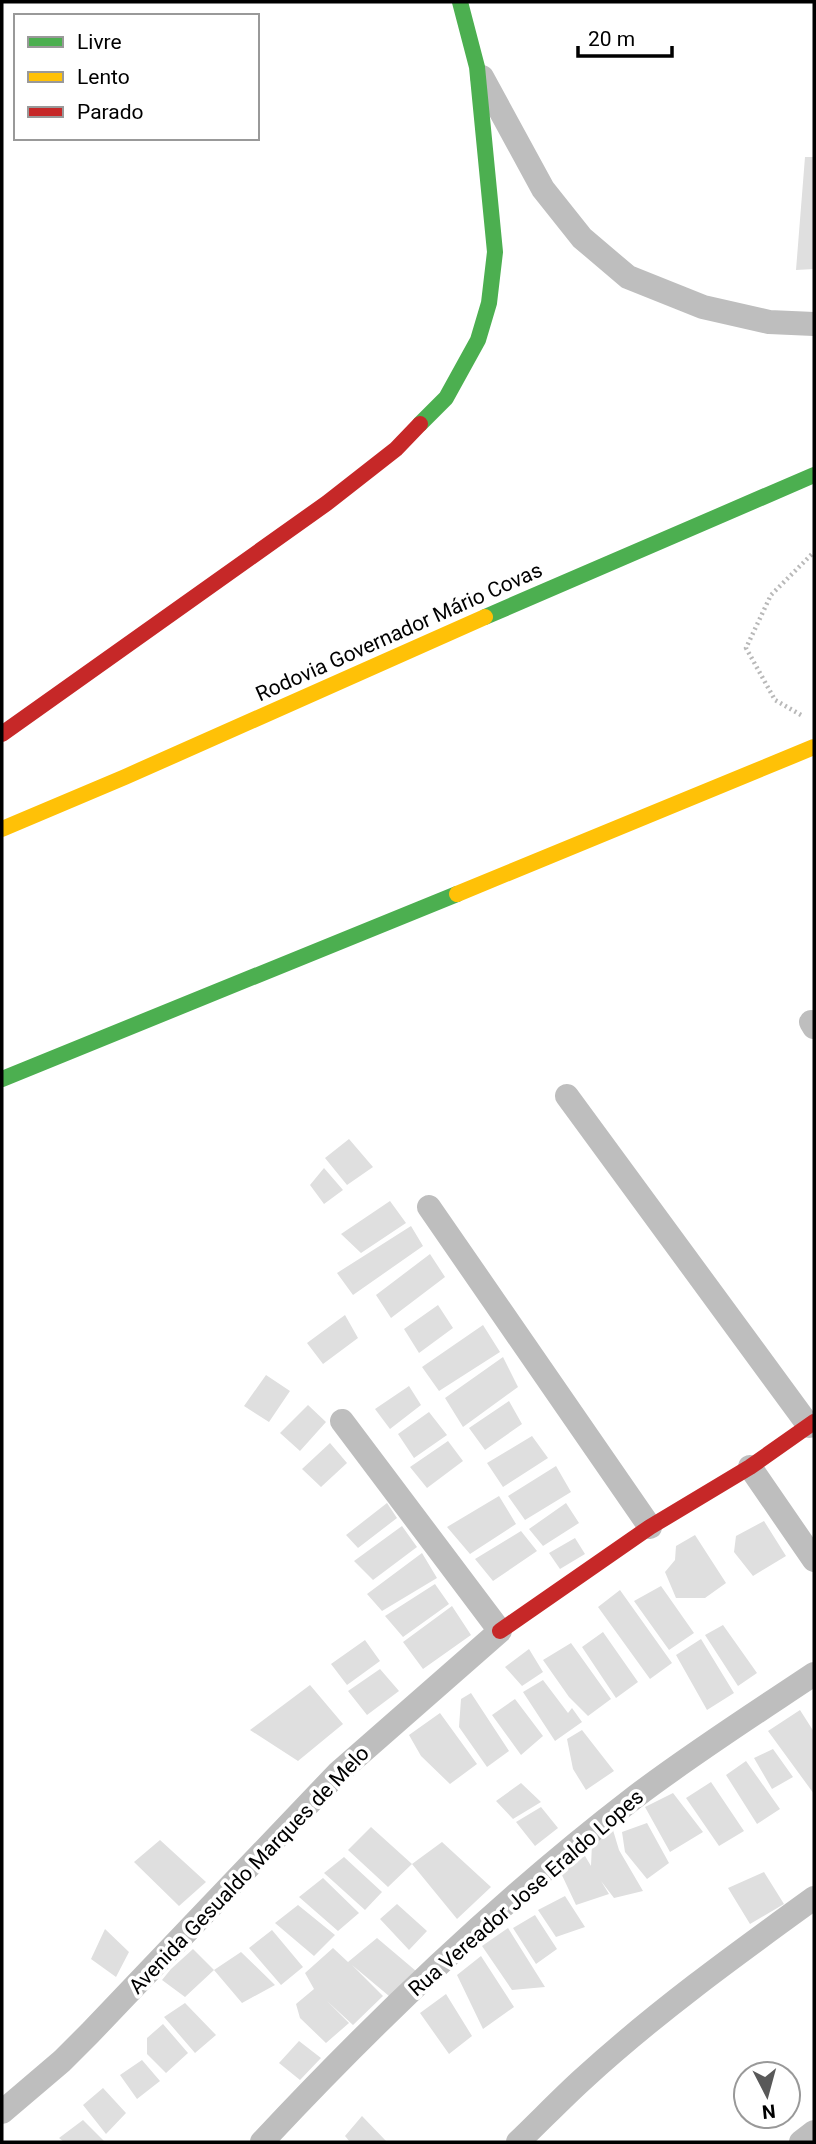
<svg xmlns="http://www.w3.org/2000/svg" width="816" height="2144" font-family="Roboto,sans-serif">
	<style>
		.building { fill: #dfdfdf }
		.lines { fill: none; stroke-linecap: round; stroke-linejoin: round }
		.path { stroke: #b9b9b9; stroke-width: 4.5; stroke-dasharray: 2 3.5; stroke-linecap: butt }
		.street { stroke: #bebebe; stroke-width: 24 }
		.fast { stroke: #4caf50; stroke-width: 16 }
		.slow { stroke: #ffc107; stroke-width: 16 }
		.jam { stroke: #c62828; stroke-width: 16 }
		.labels { text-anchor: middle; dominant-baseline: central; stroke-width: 7; stroke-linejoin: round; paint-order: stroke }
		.street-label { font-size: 21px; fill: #000; stroke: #fff }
	</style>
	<rect width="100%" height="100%" fill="#fff"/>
	<!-- building -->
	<path class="building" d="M805 157H814V269L796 270Z
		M349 1139 373 1167 347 1185 325 1158Z
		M324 1168 343 1190 324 1204 310 1185Z
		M390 1201 406 1223 361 1253 341 1234Z
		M411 1226 423 1246 353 1295 337 1273Z
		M430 1254 445 1277 391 1318 376 1295Z
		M438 1305 453 1328 419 1353 404 1329Z
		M345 1315 358 1338 323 1364 307 1343Z
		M483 1325 500 1352 439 1391 422 1367Z
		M503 1357 518 1387 463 1427 445 1398Z
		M266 1375 290 1391 269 1422 244 1406Z
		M409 1386 421 1405 390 1429 375 1409Z
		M509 1401 522 1424 485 1450 469 1428Z
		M308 1405 326 1422 300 1451 280 1433Z
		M429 1412 447 1435 414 1458 398 1434Z
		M532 1436 548 1458 503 1487 487 1463Z
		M448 1441 463 1461 427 1488 410 1467Z
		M330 1443 347 1463 321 1487 302 1469Z
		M556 1466 571 1492 525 1520 508 1496Z
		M499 1496 516 1524 470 1554 447 1527Z
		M387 1503 397 1518 358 1548 346 1535Z
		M566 1503 579 1523 543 1546 529 1529Z
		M764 1521 786 1556 753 1576 734 1552 736 1536Z
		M402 1526 417 1547 373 1580 354 1561Z
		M521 1531 537 1551 493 1581 475 1559Z
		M695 1535 726 1583 705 1598H676L665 1572 675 1560 676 1546Z
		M575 1538 585 1554 560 1569 549 1553Z
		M422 1553 437 1578 382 1611 367 1594Z
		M435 1584 449 1604 403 1637 385 1616Z
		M661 1586 694 1633 669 1650 634 1601Z
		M620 1590 672 1663 650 1679 598 1607Z
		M452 1606 471 1635 423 1669 403 1642Z
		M723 1625 757 1673 738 1686 705 1635Z
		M603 1632 638 1682 616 1698 582 1647Z
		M701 1639 734 1693 707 1710 676 1655Z
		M365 1640 380 1661 347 1685 331 1664Z
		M571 1643 611 1699 588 1716 569 1697 543 1660Z
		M529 1649 543 1672 522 1686 505 1667Z
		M380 1669 399 1691 367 1715 348 1691Z
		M543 1680 568 1713 572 1708 582 1722 555 1741 523 1692Z
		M310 1685 343 1724 298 1761 250 1730Z
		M471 1693 509 1751 487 1767 459 1727 461 1699Z
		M515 1699 543 1736 521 1755 492 1715Z
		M800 1710 814 1732V1794L768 1731Z
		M440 1713 477 1764 450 1784 421 1756 409 1735Z
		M582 1730 614 1771 586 1790 573 1769 567 1739Z
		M773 1749 793 1777 772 1789 754 1758Z
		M746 1761 780 1809 757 1824 726 1775Z
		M711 1782 744 1831 719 1846 686 1798Z
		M521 1783 541 1802 513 1819 496 1801Z
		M673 1793 703 1832 670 1852 645 1807Z
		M541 1807 558 1828 535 1846 516 1822Z
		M647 1823 669 1863 647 1879 625 1852 622 1832Z
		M371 1827 412 1864 388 1887 348 1850Z
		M613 1830 619 1850 643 1891 614 1898 601 1881 609 1894 576 1905 560 1871 585 1856 591 1866 592 1843Z
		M160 1840 206 1882 179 1906 134 1862Z
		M442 1842 491 1887 457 1919 412 1864Z
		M344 1857 382 1892 365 1910 324 1873Z
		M764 1872 784 1904 750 1924 728 1888Z
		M323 1878 359 1913 338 1931 299 1897Z
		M565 1896 585 1927 556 1937 538 1910Z
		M397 1904 427 1931 409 1950 380 1919Z
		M298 1905 335 1935 314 1956 275 1923Z
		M535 1915 557 1949 536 1964 513 1928Z
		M508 1928 545 1987 512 1990 482 1946Z
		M105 1929 129 1952 116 1977 91 1959Z
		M272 1930 303 1967 281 1985 249 1948Z
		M377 1938 416 1971 389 1996 352 1965 383 1996 353 2025 327 2001 349 2023 326 2043 300 2018 296 2004 314 1989 305 1973 333 1948 348 1962Z
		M193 1949 214 1970 185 1997 162 1980 171 1969Z
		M241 1952 275 1985 242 2003 214 1970Z
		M481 1956 514 2007 483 2029 457 1975Z
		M446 1994 472 2036 449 2054 420 2013Z
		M185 2003 216 2035 195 2053 164 2017Z
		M163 2024 188 2053 166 2073 147 2054V2038Z
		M299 2041 321 2058 300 2080 279 2063Z
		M142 2060 160 2081 137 2099 120 2075Z
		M103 2088 126 2113 106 2134 83 2105Z
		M362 2116 387 2142H350L345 2136Z
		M83 2120 105 2142H64L59 2138Z"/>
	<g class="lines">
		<!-- path -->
		<path class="path" d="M801 715 775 700 746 648 771 595 814 552"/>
		<!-- street -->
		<path class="street" d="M482 77 543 189 582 238 628 277 703 307 769 322 814 324
			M811 1022 814 1027
			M567 1096 809 1426
			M429 1207 650 1527
			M750 1467 814 1560
			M2 2112 62 2061 90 2033 338 1773 500 1631 342 1421
			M262 2142C377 2019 501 1900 635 1797 693 1753 754 1714 814 1674
			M518 2142C540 2121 561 2099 583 2079 655 2013 735 1955 814 1898
			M801 2142 814 2132"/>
		<!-- fast -->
		<path class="fast" d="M420 424 446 398 478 340 489 303 495 252 477 67 460 2
			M485 617 814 475
			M2 1079 457 894"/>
		<!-- slow -->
		<path class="slow" d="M2 829 125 777 485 617
			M457 894 814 747"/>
		<!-- jam -->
		<path class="jam" d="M2 734 327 503 396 449 420 424
			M500 1631 650 1527 750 1467 814 1422"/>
	</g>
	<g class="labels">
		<!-- street labels -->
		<g class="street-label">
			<text transform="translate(399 632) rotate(-24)">Rodovia Governador Mário Covas</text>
			<text transform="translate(249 1870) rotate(-46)">Avenida Gesualdo Marques de Melo</text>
			<text transform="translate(526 1893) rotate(-41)">Rua Vereador Jose Eraldo Lopes</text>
		</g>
	</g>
	<!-- border -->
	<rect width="816" height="2144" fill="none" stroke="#000000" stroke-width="7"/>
	<!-- legend -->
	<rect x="14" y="14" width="245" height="126" fill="#ffffff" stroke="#999999" stroke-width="2"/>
	<rect x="28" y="37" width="35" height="10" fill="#4caf50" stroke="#999999" stroke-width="2"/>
	<text x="77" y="49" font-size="21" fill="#000000">Livre</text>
	<rect x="28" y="72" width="35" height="10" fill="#ffc107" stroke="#999999" stroke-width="2"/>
	<text x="77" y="84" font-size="21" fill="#000000">Lento</text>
	<rect x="28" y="107" width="35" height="10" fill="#c62828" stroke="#999999" stroke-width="2"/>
	<text x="77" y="119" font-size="21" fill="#000000">Parado</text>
	<!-- north arrow -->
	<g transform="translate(767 2095) rotate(174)"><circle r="33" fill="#ffffff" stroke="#999999" stroke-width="2"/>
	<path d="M0-5L12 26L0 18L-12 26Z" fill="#595959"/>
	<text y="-10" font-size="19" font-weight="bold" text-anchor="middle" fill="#000000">N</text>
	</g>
	<!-- scale -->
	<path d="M578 46v10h94v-10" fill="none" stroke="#000000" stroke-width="3.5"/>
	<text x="588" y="46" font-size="21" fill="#000000" stroke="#ffffff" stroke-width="5" paint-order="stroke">20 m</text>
</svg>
